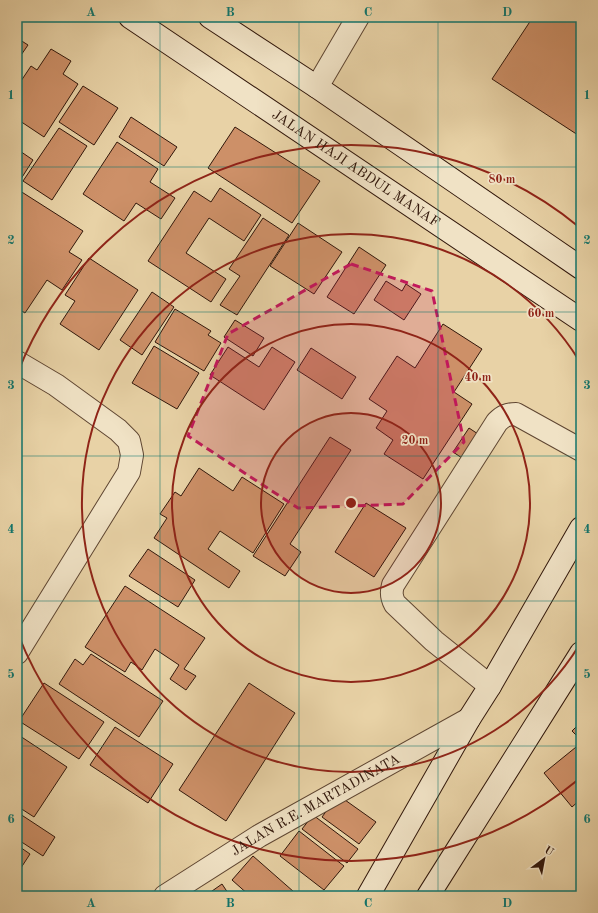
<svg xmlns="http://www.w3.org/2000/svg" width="598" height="913" font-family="'Old Standard TT',serif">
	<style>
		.building { fill: #cd9068; stroke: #31170b }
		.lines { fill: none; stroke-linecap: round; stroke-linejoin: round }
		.street-casing { stroke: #5f4632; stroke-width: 24 }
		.secondary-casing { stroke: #31170b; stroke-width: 24 }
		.street { stroke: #f0e2c5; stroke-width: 22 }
		.secondary { stroke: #f0e2c5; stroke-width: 22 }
		.marked { fill: #c2185b; fill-opacity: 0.2; stroke: #c2185b; stroke-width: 3; stroke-dasharray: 8 5; stroke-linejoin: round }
		.grid { fill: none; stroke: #0f766e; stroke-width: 1; stroke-opacity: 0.55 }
		.ring { fill: none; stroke: #8f2418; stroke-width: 2 }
		.labels { text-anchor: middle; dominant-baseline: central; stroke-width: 3.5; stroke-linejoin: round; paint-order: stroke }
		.street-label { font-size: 14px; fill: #31170b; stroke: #f0e2c5 }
		.centre { fill: #8f2418; stroke: #f0e2c5; stroke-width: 2 }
		.ring-label { font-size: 12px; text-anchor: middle; font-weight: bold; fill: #8f2418; stroke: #f0e2c5; stroke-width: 3.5; stroke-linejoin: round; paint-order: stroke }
		.neatline { fill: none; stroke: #0f766e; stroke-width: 1.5 }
		.grid-label { font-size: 13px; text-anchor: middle; font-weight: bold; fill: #0f766e }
	</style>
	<rect width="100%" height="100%" fill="#e8d2a6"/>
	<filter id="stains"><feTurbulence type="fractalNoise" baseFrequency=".005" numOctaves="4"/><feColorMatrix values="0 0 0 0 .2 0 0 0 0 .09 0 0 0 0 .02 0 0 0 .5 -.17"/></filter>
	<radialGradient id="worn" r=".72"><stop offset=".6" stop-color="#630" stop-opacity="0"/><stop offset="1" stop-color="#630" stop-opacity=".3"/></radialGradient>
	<!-- building -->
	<path class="building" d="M533 17H581V137L492 79Z
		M17 38 28 45 17 61Z
		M51 49 71 61 63 74 78 84 44 137 17 119V87L31 66 37 70Z
		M83 86 118 108 94 145 59 122Z
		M131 117 177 147 164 166 119 137Z
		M235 127 320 181 292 223 208 168Z
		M59 128 87 146 52 200 23 181Z
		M117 142 158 169 150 182 175 198 161 219 136 203 124 221 83 194Z
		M17 149 33 160 19 182 17 180Z
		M220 188 261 215 244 241 209 218 186 253 226 279 211 302 148 261 194 191 211 202Z
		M17 189 83 231 69 252 82 260 62 290 47 280 25 313 17 308Z
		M263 218 289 235 237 315 220 305 240 276 229 269Z
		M298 223 342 252 314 294 270 266Z
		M359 247 386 265 354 314 327 297Z
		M89 258 138 290 99 350 60 324 75 301 65 295Z
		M386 281 402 291 406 284 421 294 404 320 374 300Z
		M152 292 174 307 142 355 120 340Z
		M175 309 211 331 208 335 221 343 204 371 155 342Z
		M235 320 264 338 253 356 224 337Z
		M443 324 482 349 454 392 472 404 423 479 384 454 393 440 376 428 387 411 369 399 397 356 415 368Z
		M154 346 199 373 177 409 132 383Z
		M228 347 259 367 272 347 295 362 264 410 210 375Z
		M311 348 356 377 342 399 297 370Z
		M469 428 484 438 468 462 453 452Z
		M330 437 351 450 290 544 301 552 285 576 253 556Z
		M199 468 233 491 242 477 284 504 253 553 220 531 208 549 240 571 229 588 154 538 167 518 160 514 175 492 181 496Z
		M366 503 406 528 374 577 335 552Z
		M148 549 195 580 178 607 129 576Z
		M125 586 205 638 184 669 196 676 186 690 170 679 179 665 155 649 142 670 131 662 125 672 85 647Z
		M91 654 163 701 139 737 59 684 75 659 83 665Z
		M44 683 104 722 79 759 19 721Z
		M249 683 295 713 226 821 179 790Z
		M581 722V740L572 731Z
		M115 727 173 764 148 803 90 765Z
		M17 734 67 767 34 817 17 806Z
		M581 743V799L572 807 544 773Z
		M338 795 376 822 359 844 322 817Z
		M17 812 55 837 43 856 17 839Z
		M313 815 358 849 347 863 302 829Z
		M299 831 344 866 324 890 280 856Z
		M17 845 30 854 17 874Z
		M253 856 294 892 291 896H250L232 880Z
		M222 884 230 896H205Z"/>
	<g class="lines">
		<!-- street casing -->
		<g class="street-casing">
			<g id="street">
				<path d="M317 87 358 17"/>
				<path d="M17 362 56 385 118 430 129 441 132 455 129 472 17 653"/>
				<path d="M490 686 434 641 395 604C391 597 391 592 393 585L497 422C503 416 507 414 516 414L581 450"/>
				<path id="s1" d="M165 896 259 836 469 719"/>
			</g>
		</g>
		<!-- secondary casing -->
		<g class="secondary-casing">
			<g id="secondary">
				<path id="s2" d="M130 17 581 320"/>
				<path d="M210 17 317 87 581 268"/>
				<path d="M368 896 469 719 490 686 581 528"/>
				<path d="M428 896 581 653"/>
			</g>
		</g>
		<!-- street -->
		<use href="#street" class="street"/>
		<!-- secondary -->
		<use href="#secondary" class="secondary"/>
	</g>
	<!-- marked area -->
	<path class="marked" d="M351 264 432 291 464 442 403 504 298 508 188 436 228 334Z"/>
	<!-- grid -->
	<path class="grid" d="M160 17V896M299 17V896M438 17V896M17 167H581M17 312H581M17 456H581M17 601H581M17 746H581"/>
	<!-- distance rings -->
	<circle cx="351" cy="503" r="90" fill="#8f2418" fill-opacity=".12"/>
	<g class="ring">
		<circle cx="351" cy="503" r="90"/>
		<circle cx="351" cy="503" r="179"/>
		<path d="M580 644A269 269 0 1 1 580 362"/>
		<path d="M579 779A358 358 0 0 1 18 634M18 372A358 358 0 0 1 579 227"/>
	</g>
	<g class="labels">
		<!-- street labels -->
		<g class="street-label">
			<text stroke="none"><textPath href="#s2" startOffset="272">JALAN HAJI ABDUL MANAF</textPath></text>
			<text stroke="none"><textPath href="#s1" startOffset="176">JALAN R.E. MARTADINATA</textPath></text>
		</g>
	</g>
	<circle cx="351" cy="503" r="6" class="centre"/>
	<g class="ring-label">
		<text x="502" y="183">80 m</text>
		<text x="541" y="317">60 m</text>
		<text x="478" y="381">40 m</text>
		<text x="415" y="444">20 m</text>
	</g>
	<!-- margin -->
	<rect width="598" height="913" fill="none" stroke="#e8d2a6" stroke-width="44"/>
	<!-- north arrow -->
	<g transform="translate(544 859) rotate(32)" stroke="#f0e2c5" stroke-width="3" paint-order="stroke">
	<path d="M0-3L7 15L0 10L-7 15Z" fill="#31170b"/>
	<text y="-6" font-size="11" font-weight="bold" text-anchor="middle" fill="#31170b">U</text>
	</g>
	<rect x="22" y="22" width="554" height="869" class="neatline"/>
	<g class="grid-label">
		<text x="91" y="16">A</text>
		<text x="230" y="16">B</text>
		<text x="368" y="16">C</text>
		<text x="507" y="16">D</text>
		<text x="11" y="99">1</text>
		<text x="587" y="99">1</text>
		<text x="11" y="244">2</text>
		<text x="587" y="244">2</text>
		<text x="11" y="389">3</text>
		<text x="587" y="389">3</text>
		<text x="11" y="533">4</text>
		<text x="587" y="533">4</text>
		<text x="11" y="678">5</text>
		<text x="587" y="678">5</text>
		<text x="11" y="823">6</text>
		<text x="587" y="823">6</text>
		<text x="91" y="907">A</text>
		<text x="230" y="907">B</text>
		<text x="368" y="907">C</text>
		<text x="507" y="907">D</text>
	</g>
	<rect width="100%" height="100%" filter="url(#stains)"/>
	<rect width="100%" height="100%" fill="url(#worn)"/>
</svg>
